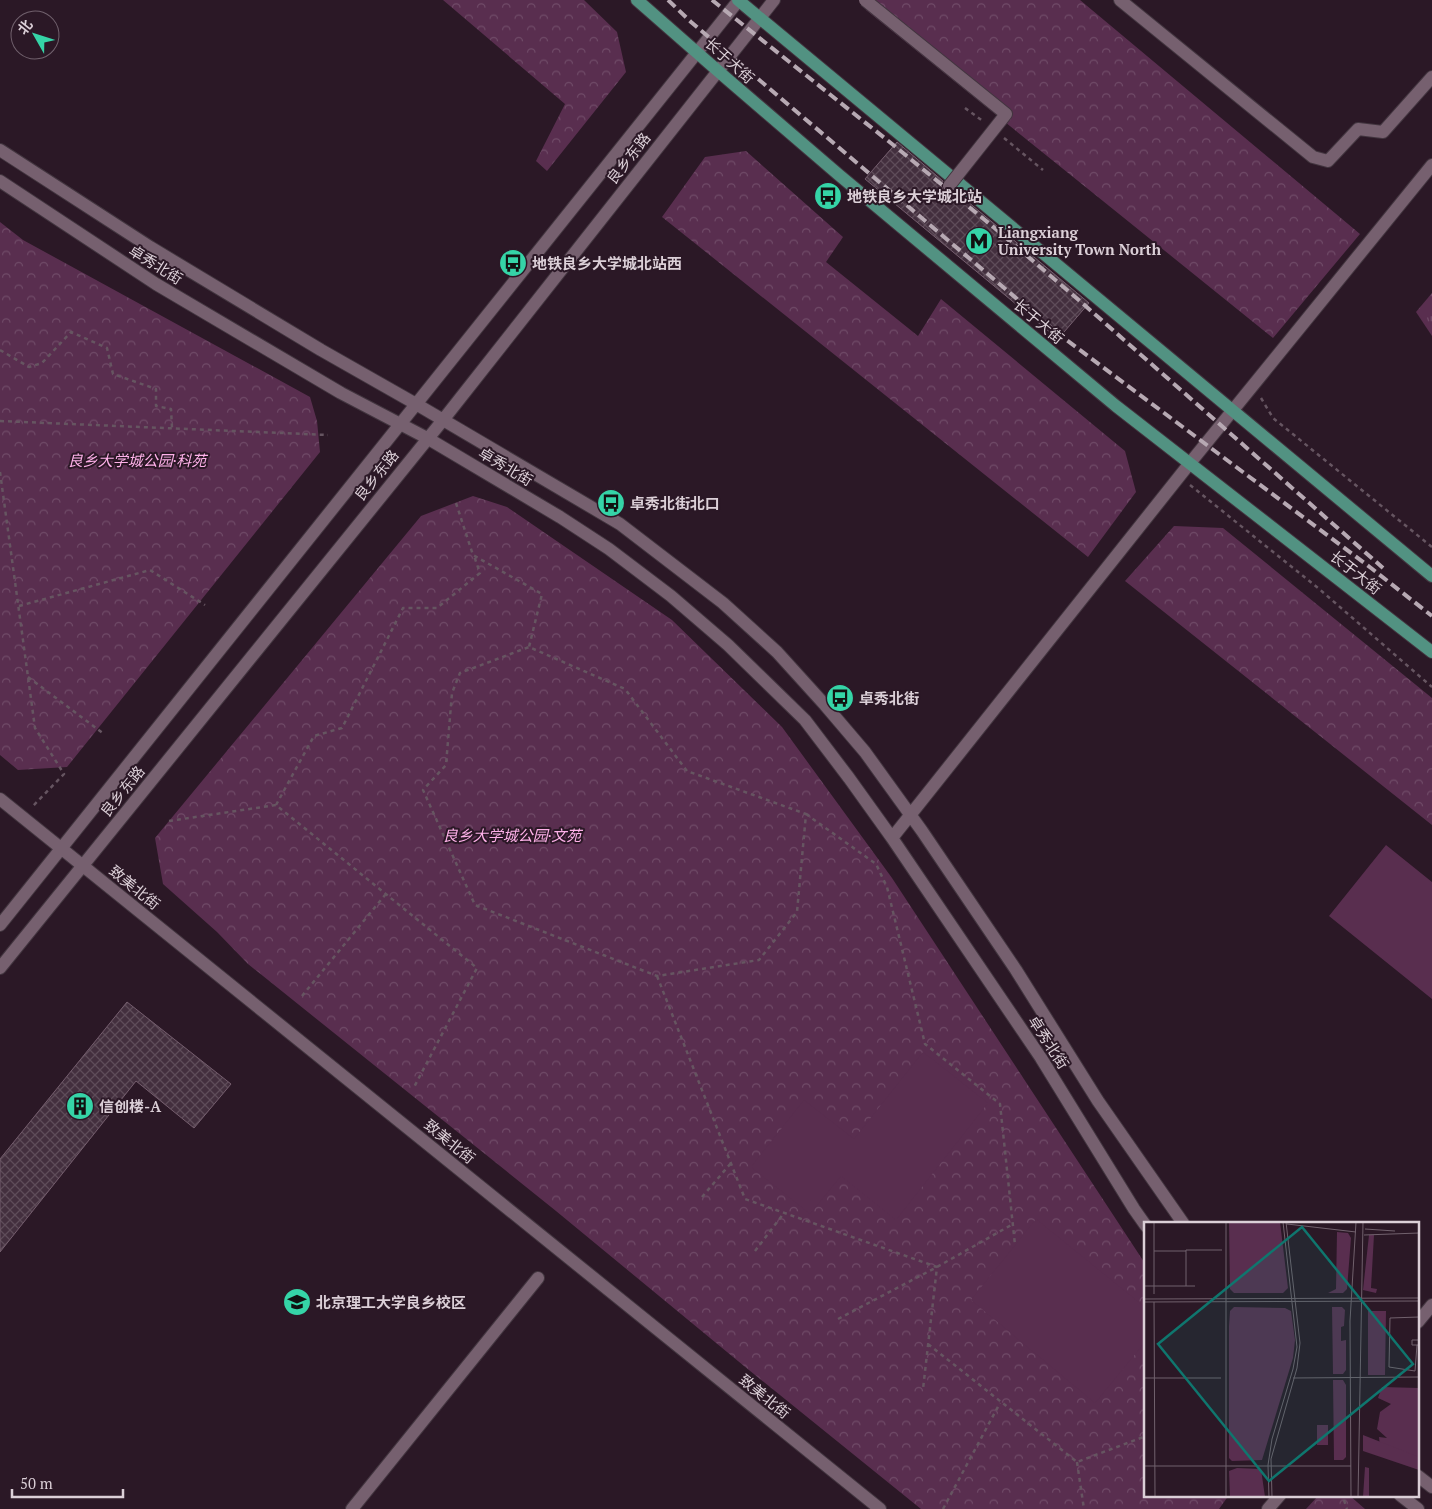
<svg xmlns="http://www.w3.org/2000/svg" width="1432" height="1509" font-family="'PT Serif','Noto Sans SC',serif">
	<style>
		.grass { fill: url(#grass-tufts) }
		.forest { fill: url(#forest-crowns) }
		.pitch { fill: #592e4f }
		.building { fill: url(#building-cross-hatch); stroke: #755e6e }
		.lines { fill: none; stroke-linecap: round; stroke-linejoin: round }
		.street-casing { stroke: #42353f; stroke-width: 14 }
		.secondary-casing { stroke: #42353f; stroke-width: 14 }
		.primary-casing { stroke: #42353f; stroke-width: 14 }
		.path { stroke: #665561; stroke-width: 2.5; stroke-dasharray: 4 4; stroke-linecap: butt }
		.street { stroke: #76606f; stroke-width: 12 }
		.secondary { stroke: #76606f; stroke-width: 12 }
		.primary { stroke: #529282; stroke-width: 12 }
		.rail { stroke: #b7a9b3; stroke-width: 4; stroke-dasharray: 10 5; stroke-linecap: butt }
		.street-bridge-casing { stroke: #42353f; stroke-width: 14; stroke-linecap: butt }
		.street-bridge { stroke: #76606f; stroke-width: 12 }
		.labels { text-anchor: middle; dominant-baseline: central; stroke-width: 4; stroke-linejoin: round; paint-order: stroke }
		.street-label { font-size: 15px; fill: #dbcfd7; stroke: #2b1826 }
		.poi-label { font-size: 15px; font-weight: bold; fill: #dbcfd7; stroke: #2b1826; text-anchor: start }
		.park-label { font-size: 15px; font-style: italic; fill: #feb1e9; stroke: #2b1826 }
		.inset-road { fill: none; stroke: #71616d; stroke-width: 1 }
		.view { fill: #0f766e; fill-opacity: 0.15; stroke: #0f766e; stroke-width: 2.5 }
		.inset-edge { fill: none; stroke: #dbcfd7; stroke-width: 2.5 }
	</style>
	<defs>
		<pattern id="grass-tufts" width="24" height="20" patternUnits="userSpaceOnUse" patternTransform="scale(1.25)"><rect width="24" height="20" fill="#592e4f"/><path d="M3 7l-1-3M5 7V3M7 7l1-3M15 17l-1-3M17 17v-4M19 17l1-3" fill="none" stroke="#704b68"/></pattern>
		<pattern id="forest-crowns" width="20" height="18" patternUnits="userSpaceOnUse" patternTransform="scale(1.25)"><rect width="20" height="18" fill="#592e4f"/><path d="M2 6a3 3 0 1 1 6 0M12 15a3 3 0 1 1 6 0" fill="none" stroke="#704b68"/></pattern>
		<pattern id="building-cross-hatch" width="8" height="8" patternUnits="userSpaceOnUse" patternTransform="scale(1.25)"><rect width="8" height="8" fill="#432f3e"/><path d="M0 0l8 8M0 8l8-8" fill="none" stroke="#5e4c59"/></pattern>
	</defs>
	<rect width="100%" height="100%" fill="#2b1826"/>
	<!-- grass -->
	<path class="grass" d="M1432 293V336L1416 312Z"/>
	<!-- forest -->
	<path class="forest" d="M443 0H584L617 32 626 72 547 171 536 161 565 104Z
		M873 0H1080L1360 234 1273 338 866 10Z
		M746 151 843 237 826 262 918 336 941 299 1125 451 1136 492 1088 557 662 217 705 157Z
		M0 222 23 240 310 397 317 421 320 452 67 767 18 770 0 755Z
		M473 496 507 507 672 620 782 727 892 878 1146 1265V1495H1229L1219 1509H921L744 1366 556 1211 248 964 217 932 163 884 155 838 421 516Z
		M1174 526 1223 528 1432 698V825L1125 581Z
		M1331 1495H1349L1365 1509H1306L1318 1496Z"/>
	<!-- pitch -->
	<path class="pitch" d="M1386 845 1432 882V999L1329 916Z
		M923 1052 988 1103 896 1220 841 1176 810 1214 751 1167 804 1100 854 1139Z
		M1036 1219 1146 1308V1341L1095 1403 971 1300Z"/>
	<!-- building -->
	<path class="building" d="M897 142 943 181 941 185 944 192 948 194 955 191 1089 303 1058 339 865 179Z
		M127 1002 231 1084 194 1128 136 1081 0 1252V1159Z"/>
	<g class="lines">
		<!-- street casing -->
		<g class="street-casing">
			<path id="street" d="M1120 0 1313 157 1328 161 1358 129 1383 132 1432 77
				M352 1509 538 1278"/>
		</g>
		<!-- secondary casing -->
		<g class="secondary-casing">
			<path id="secondary" d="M0 150 150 247 321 350 416 404 620 524 723 603 777 652 825 705 865 752 922 831 1016 970 1098 1101 1183 1223
				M0 181 156 284 341 393 427 438 560 517 609 549 671 596 728 645 805 720 849 778 892 838 1041 1058 1134 1209 1146 1226
				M0 799 880 1509
				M892 838 1190 463 1432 165
				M0 925 739 0
				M0 968 443 420 774 0
				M1418 1322 1432 1305
				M1418 1476 1432 1487
				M1400 1495 1418 1509
				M1268 1509 1280 1495"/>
		</g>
		<!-- primary casing -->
		<g class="primary-casing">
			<path id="primary" d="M637 0 718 71 839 175 1116 406 1432 652
				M738 0 1432 576"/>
		</g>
		<!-- path -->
		<path class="path" d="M965 108 984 122
			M1004 138 1043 170
			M0 350 29 367 42 363 71 332 107 348 113 374 156 389V406L171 409 172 428
			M1261 398 1273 418 1432 547
			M0 421 328 435
			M0 472 35 728 64 774 32 807
			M1190 485 1318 588 1432 687
			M456 503 473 555 542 594 529 647 625 689 687 771 806 814 797 912 759 960 657 976 475 905 423 790 446 765 452 693 460 673 529 647
			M19 606 150 570 205 605
			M28 677 104 734
			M276 805 314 736 342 728 403 608H437L480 573 474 556
			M806 814 876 864 887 887 925 1044 1000 1104 1015 1245
			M169 821 276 805 477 968 413 1089
			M657 976 745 1199 937 1267 923 1389
			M302 996 385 895
			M702 1197 731 1163
			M755 1251 784 1213
			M838 1319 937 1267 1013 1224
			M928 1344 1077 1462 1146 1436
			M1077 1462 1084 1509
			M1344 1500 1347 1509
			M943 1509 1000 1403"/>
		<!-- street -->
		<use href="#street" class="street"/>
		<!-- secondary -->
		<use href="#secondary" class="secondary"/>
		<!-- primary -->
		<use href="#primary" class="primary"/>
		<!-- rail -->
		<path class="rail" d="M668 0 691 22 1056 332 1371 568 1432 616
			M712 0 897 148 991 225 1081 302 1383 568"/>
		<!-- street-bridge casing -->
		<g class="street-bridge-casing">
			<path id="street-bridge" d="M865 0 1006 114 949 186"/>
		</g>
		<!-- street-bridge -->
		<use href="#street-bridge" class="street-bridge"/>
	</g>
	<!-- icons -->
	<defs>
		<g id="bus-disc" transform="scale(1.4375)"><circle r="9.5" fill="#35d4a7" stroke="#2b1826"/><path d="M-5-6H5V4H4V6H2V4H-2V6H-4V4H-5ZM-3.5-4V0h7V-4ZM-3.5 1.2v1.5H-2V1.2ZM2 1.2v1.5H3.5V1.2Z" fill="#111"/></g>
		<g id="metro-disc" transform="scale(1.4375)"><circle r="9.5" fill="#35d4a7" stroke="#2b1826"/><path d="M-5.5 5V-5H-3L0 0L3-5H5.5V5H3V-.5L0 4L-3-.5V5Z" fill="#111"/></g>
		<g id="building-disc" transform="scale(1.4375)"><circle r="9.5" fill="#35d4a7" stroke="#2b1826"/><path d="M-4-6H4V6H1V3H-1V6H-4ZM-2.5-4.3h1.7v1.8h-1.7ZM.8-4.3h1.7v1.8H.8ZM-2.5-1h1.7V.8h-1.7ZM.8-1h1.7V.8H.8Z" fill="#111"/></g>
		<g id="university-disc" transform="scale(1.4375)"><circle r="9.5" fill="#35d4a7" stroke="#2b1826"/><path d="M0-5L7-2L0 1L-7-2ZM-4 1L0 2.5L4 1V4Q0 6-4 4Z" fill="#111"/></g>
	</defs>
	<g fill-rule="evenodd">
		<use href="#bus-disc" x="828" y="196"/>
		<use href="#metro-disc" x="979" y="241"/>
		<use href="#bus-disc" x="513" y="263"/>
		<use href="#bus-disc" x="611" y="503"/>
		<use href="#bus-disc" x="840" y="698"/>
		<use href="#building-disc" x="80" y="1106"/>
		<use href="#university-disc" x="297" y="1302"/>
	</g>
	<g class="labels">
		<!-- street labels -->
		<g class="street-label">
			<text transform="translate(730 60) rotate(42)">长于大街</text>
			<text transform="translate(628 158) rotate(-52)">良乡东路</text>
			<text transform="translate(156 264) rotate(32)">卓秀北街</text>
			<text transform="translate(1039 321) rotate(40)">长于大街</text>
			<text transform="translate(506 466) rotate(31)">卓秀北街</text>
			<text transform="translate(376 475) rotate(-51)">良乡东路</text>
			<text transform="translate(1356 572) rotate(38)">长于大街</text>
			<text transform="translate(122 791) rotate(-51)">良乡东路</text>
			<text transform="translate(135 887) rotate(39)">致美北街</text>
			<text transform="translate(1049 1042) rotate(57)">卓秀北街</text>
			<text transform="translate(450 1141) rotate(39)">致美北街</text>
			<text transform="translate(765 1396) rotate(39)">致美北街</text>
		</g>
		<!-- poi labels -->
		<g class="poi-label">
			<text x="847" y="196">地铁良乡大学城北站</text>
			<text x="998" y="232">Liangxiang<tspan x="998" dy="17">University Town North</tspan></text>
			<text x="532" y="263">地铁良乡大学城北站西</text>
			<text x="630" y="503">卓秀北街北口</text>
			<text x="859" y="698">卓秀北街</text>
			<text x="99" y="1106">信创楼-A</text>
			<text x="316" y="1302">北京理工大学良乡校区</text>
		</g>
		<!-- park labels -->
		<g class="park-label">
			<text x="137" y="460">良乡大学城公园·科苑</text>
			<text x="512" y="835">良乡大学城公园·文苑</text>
		</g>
	</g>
	<!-- overview -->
	<g transform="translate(1144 1222)">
		<rect width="275" height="275" fill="#2b1826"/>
		<path d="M238 165 275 166V241L236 225 235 215 243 216 233 207 236 190 247 182 234 176Z" fill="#592e4f"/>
		<path d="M85 0H136L144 66 139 71H90L86 67ZM193 10 204 11 207 16 203 67 199 71H184L192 67ZM225 13H230L227 66 233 67 232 71 219 68ZM90 85 141 86 147 89 151 118 149 136 118 238 88 239 85 236V104L86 89ZM188 85H198L201 88 200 104 197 105V119L202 118V148L199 152H189ZM224 89H242L241 153H224ZM189 158H199L202 163V235L199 238H190ZM219 213 275 235V248L219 229ZM221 245 225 246V275H219ZM93 246 117 247 121 275H86L85 249Z" fill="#592e4f"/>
		<path d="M105 167H115V175H129V185H111V177H105ZM109 199H122V219H109ZM173 203H184V223H173Z" fill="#592e4f"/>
		<path class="inset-road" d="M10 0V72M82 0V275M143 2 212 10M221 7 251 9M220 13 275 11M10 29H42M0 64H51M42 64V28H78M0 77 275 76M0 80 275 79M10 80 11 275M275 118H268V123H275M273 123 271 149 245 145 246 96 275 95M0 156H77M149 156 275 155M0 244H207M125 275 124 243 128 217 149 147 153 125 139 0M128 275 127 237 153 146 156 121 142 0M207 275 206 99 212 0M214 275 219 0"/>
		<path class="view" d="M158 5 269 142 125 259 14 122Z"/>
		<rect width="275" height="275" class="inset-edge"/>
	</g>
	<!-- north arrow -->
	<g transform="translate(35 35) rotate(309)"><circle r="24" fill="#2b1826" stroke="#71616d"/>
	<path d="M0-4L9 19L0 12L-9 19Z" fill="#35d4a7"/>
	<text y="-8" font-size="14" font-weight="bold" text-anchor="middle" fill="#dbcfd7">北</text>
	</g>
	<!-- scale -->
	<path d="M12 1489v8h111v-8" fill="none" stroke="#dbcfd7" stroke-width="2.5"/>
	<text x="20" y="1489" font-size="15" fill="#dbcfd7" stroke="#2b1826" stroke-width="4" paint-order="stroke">50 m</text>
</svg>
